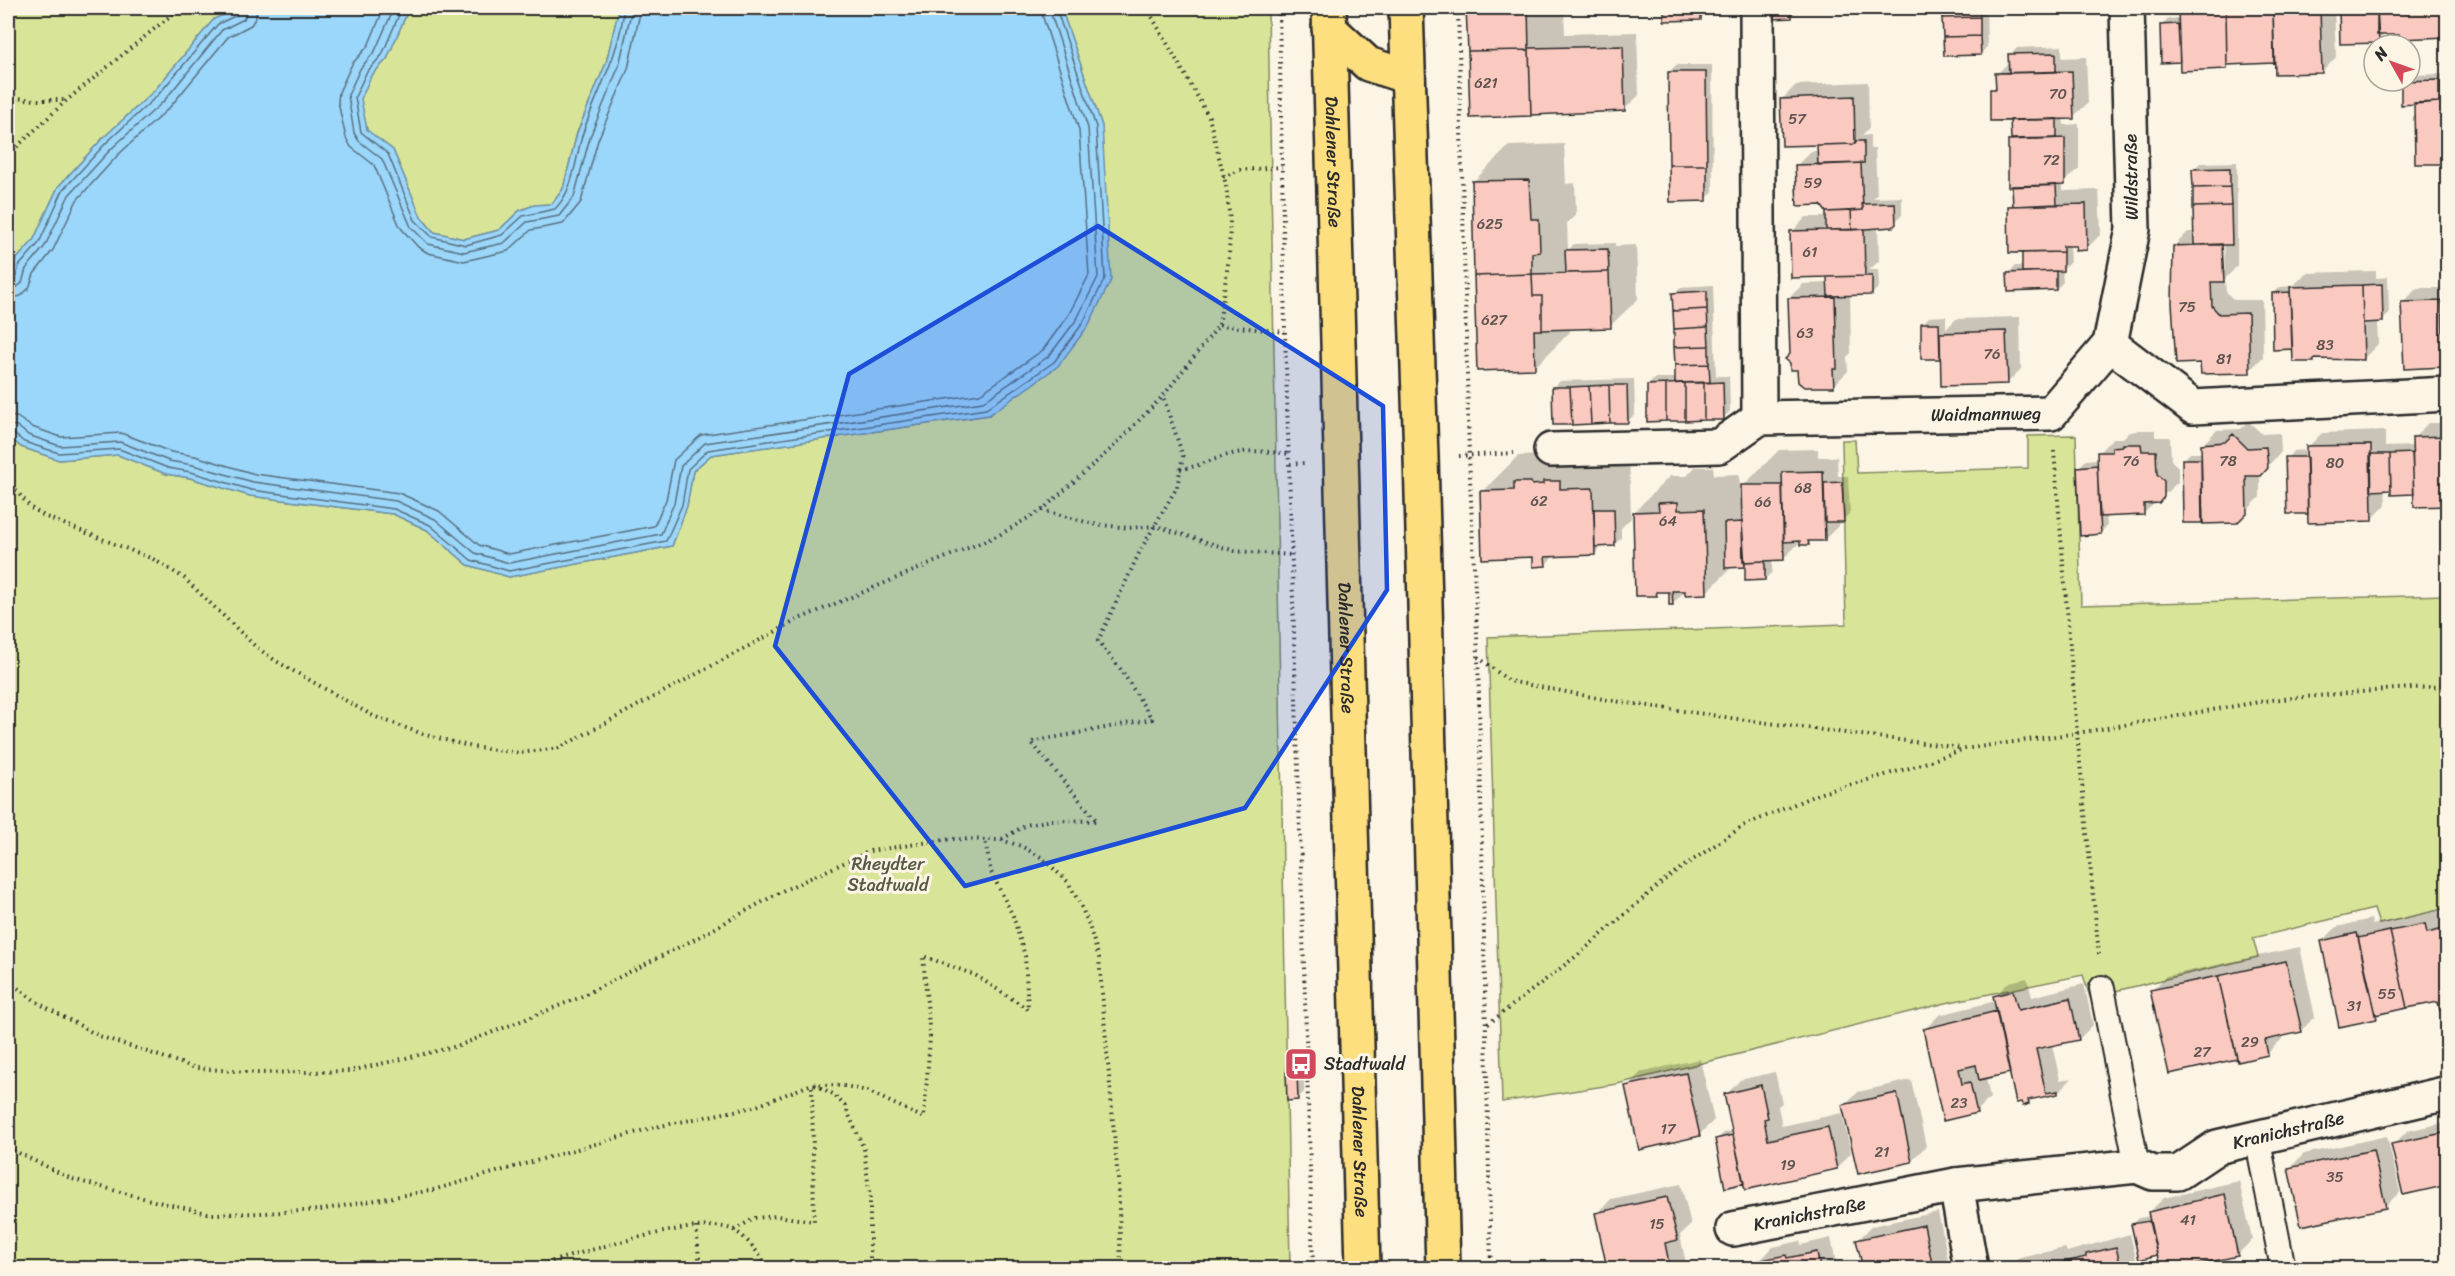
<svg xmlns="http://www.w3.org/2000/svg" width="2455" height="1276" font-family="Sriracha,sans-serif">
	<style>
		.green { fill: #d8e598; stroke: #828862; stroke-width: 1.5 }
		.water { fill: #9bd6fb; stroke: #6e92a8; stroke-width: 1.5 }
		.shadow { fill: #0003; fill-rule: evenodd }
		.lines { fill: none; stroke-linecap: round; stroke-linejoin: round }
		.shore { stroke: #586f7e; stroke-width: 1.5 }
		.building { fill: #facac0; stroke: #2b2b2b; stroke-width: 1.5 }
		.service-casing { stroke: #2b2b2b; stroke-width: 28 }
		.minor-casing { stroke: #2b2b2b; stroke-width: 38 }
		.primary-casing { stroke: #2b2b2b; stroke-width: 38 }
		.path { stroke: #2b2b2b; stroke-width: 4; stroke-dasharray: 1.5 4.5; stroke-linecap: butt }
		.service { stroke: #fcf5e5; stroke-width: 24 }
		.minor { stroke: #fcf5e5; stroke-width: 33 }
		.primary { stroke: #fedf80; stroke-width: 33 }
		.marked { fill: #1d4ed8; fill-opacity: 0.2; stroke: #1d4ed8; stroke-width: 4.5; stroke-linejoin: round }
		.labels { text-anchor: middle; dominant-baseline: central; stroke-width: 6; stroke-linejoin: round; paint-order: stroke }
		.number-label { font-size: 15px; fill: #5f5350 }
		.street-label { font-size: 18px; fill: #2b2b2b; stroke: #fcf5e5 }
		.park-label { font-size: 18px; fill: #565a46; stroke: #fcf5e5 }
		.poi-label { font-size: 18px; fill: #2b2b2b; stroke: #fcf5e5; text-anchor: start }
	</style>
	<rect width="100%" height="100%" fill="#fcf5e5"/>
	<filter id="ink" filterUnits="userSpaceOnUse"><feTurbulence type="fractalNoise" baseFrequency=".0167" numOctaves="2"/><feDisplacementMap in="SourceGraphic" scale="12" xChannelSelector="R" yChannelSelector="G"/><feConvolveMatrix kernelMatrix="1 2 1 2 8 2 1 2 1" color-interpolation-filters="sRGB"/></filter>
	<g filter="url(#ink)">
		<!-- green -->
		<path class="green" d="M8 8H240L214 19 154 91 102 139 58 187 33 241 13 263 8 288Z
			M409 8H619L606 63 577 133 563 189 552 204 534 205 519 211 499 230 464 239 434 232 421 217 393 150 367 131 360 99 371 76 387 59Z
			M1061 8H1268L1290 1268H8V436L21 447 59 460 118 455 166 474 190 478 250 496 393 514 427 530 468 565 509 577 672 546 687 506 693 471 711 455 989 415 1102 126Z
			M2076 435 2081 605 2447 595V908L2379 924 2374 909 2253 938 2258 957 2090 997 2083 975 1950 1002 1617 1084 1502 1102 1488 637 1846 624 1842 440H1855L1857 473 2028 468V436Z"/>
		<!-- water -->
		<path class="water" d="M240 8H409L387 59 371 76 361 99 367 130 393 150 421 217 434 232 464 239 499 230 519 211 534 205 552 204 563 189 577 133 606 63 619 8H1061L1102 126 1111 280 1088 326 1058 366 989 415 711 455 693 471 687 506 672 546 509 577 468 565 427 530 393 514 250 496 190 478 166 474 118 455 59 460 21 447 8 436V288L13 263 33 241 58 187 102 139 154 91 214 19Z"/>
		<!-- shadow -->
		<path class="shadow" d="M1468 8H1564L1565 34 1637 32 1639 95 1624 110 1471 116Z
			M1665 8H1707V12L1700 19 1666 20Z
			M1773 8H1798V10L1791 17 1773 18Z
			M1922 8H1986L1987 47 1980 54 1943 11H1923Z
			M2180 8H2334L2336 57 2322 72 2276 62 2231 63 2226 68 2181 59 2161 26 2168 19 2180 18Z
			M2341 8H2448V36L2385 33 2378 42 2341 43Z
			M2062 46V58L2086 57 2088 103 2073 117H2063L2064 125 2079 124V169L2063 183V191L2099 190 2101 234 2086 249 2078 245H2069L2070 262 2062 270 2063 282 2056 289 2009 273 2015 266H2024L2023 254 2026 251 2009 207 2014 202 2010 141 2012 138V119L1992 90 1997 84V74L2010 61V55L2017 48Z
			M1676 65H1712L1713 192 1706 199 1669 72Z
			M2445 74V89H2448V178L2446 163 2415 103 2410 81V75Z
			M1868 82 1869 128 1861 136 1870 135V149H1875L1877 194 1873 198 1902 197V215L1895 222 1878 227 1879 261 1869 270H1878L1879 287 1872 294H1850L1851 353 1847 357 1848 371 1834 385 1799 369 1791 355 1789 298 1803 284 1829 283 1828 276 1792 232 1806 217H1827V212L1831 209 1797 165 1811 151H1819V146L1782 99 1796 85Z
			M1564 144 1566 184 1575 183 1576 215 1567 223 1568 250 1574 244 1615 243V246L1636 245 1638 299 1610 326 1570 327V332L1534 368 1473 182 1509 146Z
			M2237 162V266L2225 279 2226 292 2234 300H2262L2263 357 2249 371 2201 361 2174 246 2188 232H2195L2193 170 2200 163ZM2221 238H2224L2225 270 2222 273Z
			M2376 271V278L2388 277 2389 314 2382 321H2377L2378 344 2363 359 2316 357 2313 360 2293 345 2291 347 2273 294 2280 287 2293 286 2306 273Z
			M1713 285 1716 376H1729L1730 411 1723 418 1648 385 1655 378H1676L1674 294 1681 287Z
			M2417 288H2448V366L2403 303Z
			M1946 316V329L1956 319 2020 317 2021 369 2007 383 1942 355 1939 357 1922 324 1929 317Z
			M1634 379 1635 414 1628 421 1553 388 1560 381Z
			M2248 421 2262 434 2280 433 2281 452 2260 474V497L2237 521 2185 522 2183 460 2190 453H2203V444L2217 430 2241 429Z
			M2428 423H2448V504L2415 491 2385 489 2386 505 2371 520 2309 510 2287 458 2294 451 2308 450V447L2322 433 2385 431V447L2414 446V438Z
			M2139 430H2155V437H2170L2171 460 2178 467V482L2144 513 2106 515 2107 526 2100 533 2079 467 2086 460 2098 459V453L2113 438H2123L2128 433Z
			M1818 449V457H1837L1838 476H1848L1850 513 1843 520H1839V525L1825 539 1812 540 1808 544 1801 541 1784 558 1772 559V572L1765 579 1746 566 1732 567 1706 593 1687 589 1672 604 1671 590H1660L1656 595 1634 512 1670 476H1687L1695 467H1713L1714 475 1739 474 1740 489 1779 450Z
			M1629 452 1631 518 1621 528V538L1614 545H1603L1595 554 1555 555 1545 565 1534 556 1482 492 1518 456ZM1613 529H1616V540H1613Z
			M2439 910 2442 919 2448 918V1008L2439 1000 2381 1012 2376 1017 2322 941 2337 927 2371 919 2372 925Z
			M2300 947 2315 1017 2301 1031 2281 1035 2282 1039 2267 1054 2170 1072 2152 991 2166 976Z
			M2027 978 2032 997 2084 984 2093 1025 2079 1039 2052 1045 2060 1080 2072 1078 2058 1093 2034 1097 2029 1103 2011 1072 1986 1077 1990 1098 1976 1112 1925 1029 1939 1015 1996 1001 1995 996 2009 982Z
			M1700 1059 1714 1120 1699 1135 1627 1087 1641 1072Z
			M1295 1066H1304V1092L1297 1099 1288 1073Z
			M1775 1072 1782 1103 1778 1106 1782 1126 1842 1113 1851 1153 1837 1168 1745 1182 1717 1139 1724 1133 1734 1130 1726 1095 1740 1080Z
			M1911 1080 1926 1146 1911 1161 1844 1106 1858 1092Z
			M2448 1122V1184L2393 1145 2407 1131Z
			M2387 1136 2400 1192 2385 1206 2290 1168 2304 1154Z
			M2239 1181 2252 1240 2238 1254 2175 1268H2162L2158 1253 2140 1258 2132 1225 2139 1218 2150 1216 2149 1212 2164 1198Z
			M1681 1184 1691 1225 1680 1235 1687 1268H1609L1597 1214 1611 1199Z
			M1938 1212 1948 1259 1938 1268H1864L1858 1240 1872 1226Z
			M2130 1234 2138 1268H2008L2019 1258 2065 1248 2067 1252Z
			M1831 1238 1837 1268H1761L1759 1262 1773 1247 1800 1241 1801 1245Z
			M2397 1264 2398 1268H2379Z"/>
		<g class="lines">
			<!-- shore -->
			<path class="shore" d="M384 8 368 46 352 64 339 92 338 102 346 138 351 147 374 165 400 227 418 247 428 253 464 261 508 251 531 230 563 224 581 202 598 140 628 69 641 8
				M394 8 375 51 360 69 348 95 354 133 359 141 382 159 411 227 428 244 464 252 504 243 527 222 559 216 574 197 590 137 619 66 632 8
				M402 8 382 55 366 73 355 97 361 132 388 154 415 220 432 237 466 245 502 235 523 216 555 209C574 190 575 161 582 136 596 92 620 55 624 8
				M8 283 15 280 19 266 39 243 63 190 106 143 158 95 218 24 237 15 240 8
				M8 290 15 289 22 283 26 269 45 246 69 195 111 149 164 101 222 30 244 19 248 8
				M8 299 21 296 29 288 34 274 53 250 77 200 118 155 170 107 228 37 251 25 256 17 257 8
				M8 416 17 417 32 427 61 437 121 433 171 452 195 456 255 474 399 493 439 511 479 545 509 554 654 526 666 500 674 460 701 435 980 394 1043 350 1069 314 1089 275 1079 130 1040 8
				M8 425 17 426 28 435 60 446 120 442 169 461 193 465 253 482 396 501 435 519 475 553 509 563 661 534 674 503 681 466 705 443 983 402 1049 356 1077 319 1098 277 1088 128 1049 8
				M8 432 13 433 24 442 59 453 119 449 168 468 191 472 251 490 394 509 430 525 471 560 509 571 666 541 682 505 688 469 708 450 986 409 1054 362 1083 323 1105 278 1096 127 1056 8"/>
		</g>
		<!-- building -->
		<path class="building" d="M1466 8H1528L1529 50 1468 51Z
			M1664 8H1701V20L1664 21Z
			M1771 8H1792V18L1772 19Z
			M1921 8H1942V12L1921 13Z
			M1942 8H1980V17L1942 18Z
			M2178 8H2226L2227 69 2180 71Z
			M2226 8H2273L2274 63 2227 65Z
			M2273 8H2320L2322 73 2275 74Z
			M2339 8H2377L2379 43 2340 44Z
			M2377 8H2448V37L2400 39 2399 35H2377Z
			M1980 17V36L1943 37 1942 18Z
			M2178 24 2180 62 2161 63 2160 25Z
			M1980 36 1981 55 1944 56 1943 37Z
			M1623 46 1625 111 1531 115 1529 48Z
			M1529 50 1531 116 1470 118 1468 51Z
			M2056 53V72L2009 73 2008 54Z
			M2072 71 2074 119 1990 121V89H1996L1995 73Z
			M1668 72H1706L1707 165H1669Z
			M2439 80V102L2401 105V81Z
			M1854 96 1855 144 1782 146 1780 99Z
			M2439 102H2448V180H2444L2445 164H2415L2414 103Z
			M2057 119V138L2011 139 2010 120Z
			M2065 138V185L2008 187V140Z
			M1856 141H1864V163L1818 165 1817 145 1855 144Z
			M1861 163 1863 210 1826 212 1821 205 1797 206 1795 165Z
			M1669 165H1707V201L1670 202Z
			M2230 168V187L2193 188 2192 169Z
			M1529 180 1531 219H1539L1540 252 1532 253V274L1474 276 1472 181Z
			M2056 185 2057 204 2013 206 2012 186Z
			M2230 187 2231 206 2193 207V188Z
			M1895 203 1896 224 1893 227 1852 230 1851 211 1863 210 1862 204Z
			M2086 204 2087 250 2075 251 2076 246H2063V252L2009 253 2008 206Z
			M2231 206 2232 245H2194L2193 207Z
			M1851 211 1852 230H1826V212Z
			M1864 229 1865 276 1791 278 1790 231Z
			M2222 244 2224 282H2211L2212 306 2219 314 2248 313 2250 373 2201 374 2200 363 2176 364 2172 303 2173 246Z
			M1608 249 1609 272 1566 273 1565 250Z
			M2063 252V271L2022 272V253Z
			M2056 271V290L2008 292 2007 273Z
			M1609 272 1611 328 1542 330V296H1533L1532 274Z
			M1532 274 1533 296H1542V330H1534L1535 369 1477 371 1474 276Z
			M1865 276H1872V295L1828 296 1827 277Z
			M2382 284 2383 322 2363 323 2362 285Z
			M2362 285 2364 360 2314 359V362H2293L2290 287Z
			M1707 291V309L1673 311 1672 293Z
			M2290 292 2292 349 2273 350 2272 293Z
			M1835 297 1837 369H1833L1834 387H1804L1798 382 1797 370H1790V363L1785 359 1790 354 1788 298Z
			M2442 301 2444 367 2404 369 2401 302Z
			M2442 301H2448V367H2444Z
			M1707 309 1708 327 1674 329 1673 311Z
			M1921 323H1939L1940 359H1921Z
			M1708 327 1709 346 1674 347V329Z
			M2006 331 2008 384 1941 386 1940 333Z
			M1709 346V364L1675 365 1674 347Z
			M1709 364 1710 382 1675 383V365Z
			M1723 382 1724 420H1704V383Z
			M1685 383V421H1666V384Z
			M1685 383H1704V420L1685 421Z
			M1666 384V421L1647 422V385Z
			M1609 385 1610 423 1591 424 1589 386Z
			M1609 385H1627L1628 423H1610Z
			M1589 386 1591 424 1572 425 1570 387Z
			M1552 387H1570L1572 425H1553Z
			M2233 434 2247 448 2266 447 2268 468 2261 476H2246L2247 513 2237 523 2203 524 2201 444 2225 442Z
			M2448 436V506L2414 507 2412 437Z
			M2123 444H2141L2142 451H2156L2157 474 2164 481V497L2159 503 2144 504V515L2099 517 2097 452H2112V447L2123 446Z
			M2371 445 2372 521 2308 523 2306 446Z
			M2412 453 2414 494 2391 495 2390 454Z
			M2370 454H2390L2391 490 2371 491Z
			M2285 457H2307L2308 514H2287Z
			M2182 459H2201L2202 523H2183Z
			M2097 465 2101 534 2080 536 2077 467Z
			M1823 471 1825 541H1808L1809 545H1800V541L1784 542 1782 472Z
			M1543 481H1560V489L1593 488 1595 555 1545 557 1546 566 1533 567V557L1482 559 1480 491 1514 490V482H1531L1532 485 1543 484Z
			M1842 482 1844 522H1825L1824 483Z
			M1741 485H1782L1784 560 1743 562Z
			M1678 502V510L1704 509 1707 594 1685 595V591H1672L1673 605H1669V592H1656L1657 596H1635L1633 512 1659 511 1658 503Z
			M1594 509H1614L1615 546 1595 547Z
			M1742 522 1745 567 1725 568 1724 523Z
			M1765 561V580L1745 581V562Z
			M2425 924 2427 933 2448 928V1010L2440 1011 2438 1002 2407 1008 2390 931Z
			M2390 931 2407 1008 2375 1015 2358 938Z
			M2357 933 2377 1019 2339 1027 2321 941Z
			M2286 961 2302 1032 2265 1040 2268 1055 2238 1062 2218 976Z
			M2218 976 2237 1059 2169 1074 2150 990Z
			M2013 991 2018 1010 2070 998 2079 1040 2036 1049 2046 1093 2058 1091V1094L2028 1100 2029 1104 2023 1106 2021 1102 2016 1103 1993 996Z
			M1997 1011 2010 1073 1979 1080 1976 1065 1959 1069 1962 1084 1970 1082 1977 1113 1943 1121 1923 1029Z
			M1286 1072H1297L1298 1100 1287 1101Z
			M1686 1073 1700 1136 1639 1150 1625 1086Z
			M1761 1085 1768 1118 1764 1119 1768 1140 1828 1127 1837 1169 1745 1190 1724 1094Z
			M1897 1093 1912 1162 1858 1174 1842 1105Z
			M2448 1132V1185L2403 1195 2391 1144Z
			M1733 1135 1744 1183 1725 1188 1715 1139Z
			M2373 1150 2386 1208 2301 1226 2288 1168Z
			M2225 1194 2238 1256 2182 1268H2160L2148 1212Z
			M1667 1197 1678 1240 1665 1243 1670 1268H1607L1595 1213Z
			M2149 1221 2157 1255 2139 1260 2131 1224Z
			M1924 1225 1933 1268H1863L1856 1240Z
			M2116 1247 2121 1268H2018L2051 1261 2052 1265 2086 1257V1254Z
			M1817 1252 1820 1268H1759L1757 1261 1786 1255 1787 1258Z"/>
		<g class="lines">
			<!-- service casing -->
			<g class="service-casing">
				<path id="service" d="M2102 988 2137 1166
					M2257 1137 2283 1268"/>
			</g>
			<!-- minor casing -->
			<g class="minor-casing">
				<g id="minor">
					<path d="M1757 8 1759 418"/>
					<path d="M2110 344 2133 229 2127 8"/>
					<path id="s1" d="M1551 450 1719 446 1759 418 2051 413 2110 344 2193 407 2448 394"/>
					<path d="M1956 1185 1971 1268"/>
					<path id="s2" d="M1733 1229 1956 1185 2137 1166 2153 1173H2178L2217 1147 2448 1093"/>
				</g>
			</g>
			<!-- primary casing -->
			<g class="primary-casing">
				<g id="primary">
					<path id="s3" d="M1329 8 1363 1268"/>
					<path d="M1406 8 1421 457 1443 1268"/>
					<path d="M1329 28 1368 64 1408 77"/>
				</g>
			</g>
			<!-- path -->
			<path class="path" d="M1279 8 1285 332 1313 1268
				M1458 8 1469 456 1478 656 1491 1268
				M8 97 35 100H67
				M8 155 67 100 180 8
				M1223 177 1240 170 1282 167
				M1219 325 1285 332
				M2054 451 2077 733 2099 954
				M1459 456 1514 453
				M1290 464 1304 463
				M1180 469C1199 467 1214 458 1232 454 1251 449 1270 452 1290 454
				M8 481 31 508 46 517 153 559 184 578 256 647 276 661 373 716 423 734 472 747 520 753 559 748 799 619 999 535 1042 510 1112 448 1163 396 1219 325 1229 257 1230 221 1226 185 1209 117 1147 8
				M1042 510 1093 524 1129 528 1156 526 1235 551 1292 555
				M1478 657 1509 681 1608 700 1738 719 1961 748
				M1002 839 1026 825 1052 820 1097 821 1031 742 1152 719 1122 671 1098 641 1140 551 1177 487 1183 456 1163 396
				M8 981 40 1004 99 1036 196 1068 258 1073 350 1071 458 1046 576 999 697 938 784 890 870 851 950 839 1001 840 1021 846 1041 857 1068 882 1079 902 1088 922 1099 958 1118 1180 1121 1268
				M1488 1024 1579 954 1668 877 1743 826 1818 794 1913 767 1964 749 2077 733 2271 700 2396 689 2448 686
				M815 1085 833 1094 845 1106 864 1149 870 1198V1268
				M8 1148 72 1179 158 1202 212 1214 265 1213 320 1210 433 1190 655 1127 754 1107 812 1084 845 1086 867 1091 924 1118 930 1038 923 956 975 975 1028 1009 1025 956 1013 916 991 872 985 840
				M696 1227 700 1268
				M734 1230 755 1218 776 1216 814 1221 812 1084
				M529 1268C569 1257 696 1215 731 1229 746 1235 760 1256 769 1268"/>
			<!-- service -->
			<use href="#service" class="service"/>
			<!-- minor -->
			<use href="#minor" class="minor"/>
			<!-- primary -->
			<use href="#primary" class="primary"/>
		</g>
	</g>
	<!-- marked area -->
	<path class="marked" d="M1098 226 1383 406 1387 590 1245 808 965 886 775 646 849 374Z"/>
	<!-- icons -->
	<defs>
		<g id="bus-square" transform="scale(1.725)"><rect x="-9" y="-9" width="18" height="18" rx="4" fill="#d1495b" stroke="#fcf5e5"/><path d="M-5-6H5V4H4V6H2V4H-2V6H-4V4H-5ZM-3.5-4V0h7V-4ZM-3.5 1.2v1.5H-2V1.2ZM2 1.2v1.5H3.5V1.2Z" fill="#fff"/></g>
	</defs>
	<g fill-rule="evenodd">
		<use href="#bus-square" x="1301" y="1064"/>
	</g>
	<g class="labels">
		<!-- number labels -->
		<g class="number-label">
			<text x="1486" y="83">621</text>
			<text x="2058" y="94">70</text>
			<text x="1797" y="119">57</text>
			<text x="2051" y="160">72</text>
			<text x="1813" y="183">59</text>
			<text x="1490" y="224">625</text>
			<text x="1810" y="252">61</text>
			<text x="2187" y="307">75</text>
			<text x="1494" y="320">627</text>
			<text x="1805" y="333">63</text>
			<text x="2325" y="345">83</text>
			<text x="1992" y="354">76</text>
			<text x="2224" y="359">81</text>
			<text x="2131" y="461">76</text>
			<text x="2228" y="461">78</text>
			<text x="2335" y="463">80</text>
			<text x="1803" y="488">68</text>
			<text x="1539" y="501">62</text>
			<text x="1763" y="502">66</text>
			<text x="1668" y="521">64</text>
			<text x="2387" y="994">55</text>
			<text x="2354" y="1006">31</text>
			<text x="2250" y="1042">29</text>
			<text x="2202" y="1052">27</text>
			<text x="1959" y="1103">23</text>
			<text x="1668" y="1129">17</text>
			<text x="1882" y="1152">21</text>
			<text x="1788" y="1165">19</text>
			<text x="2335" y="1177">35</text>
			<text x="2188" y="1220">41</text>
			<text x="1657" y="1224">15</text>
		</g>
		<!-- street labels -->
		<g class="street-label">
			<text stroke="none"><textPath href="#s3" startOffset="154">Dahlener Straße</textPath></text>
			<text transform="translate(2131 177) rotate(-91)">Wildstraße</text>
			<text stroke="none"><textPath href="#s1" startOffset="444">Waidmannweg</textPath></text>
			<text stroke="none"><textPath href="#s3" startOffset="640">Dahlener Straße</textPath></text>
			<text stroke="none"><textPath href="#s2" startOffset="572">Kranichstraße</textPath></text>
			<text stroke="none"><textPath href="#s3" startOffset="1144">Dahlener Straße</textPath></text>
			<text stroke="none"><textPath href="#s2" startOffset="78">Kranichstraße</textPath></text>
		</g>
		<!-- park labels -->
		<g class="park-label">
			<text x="888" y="864">Rheydter<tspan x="888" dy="21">Stadtwald</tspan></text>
		</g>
		<!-- poi labels -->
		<g class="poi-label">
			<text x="1324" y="1064">Stadtwald</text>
		</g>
	</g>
	<!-- margin -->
	<rect width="2455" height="1276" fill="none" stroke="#fcf5e5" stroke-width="30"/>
	<rect x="15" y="15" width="2425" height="1246" fill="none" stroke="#2b2b2b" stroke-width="2" filter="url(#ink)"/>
	<!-- north arrow -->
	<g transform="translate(2392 63) rotate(310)"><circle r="28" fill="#fcf5e5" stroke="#a8a49b" stroke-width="1.5"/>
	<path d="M0-4.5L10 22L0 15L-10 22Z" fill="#d1495b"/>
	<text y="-9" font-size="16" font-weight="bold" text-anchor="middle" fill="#2b2b2b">N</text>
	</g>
</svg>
